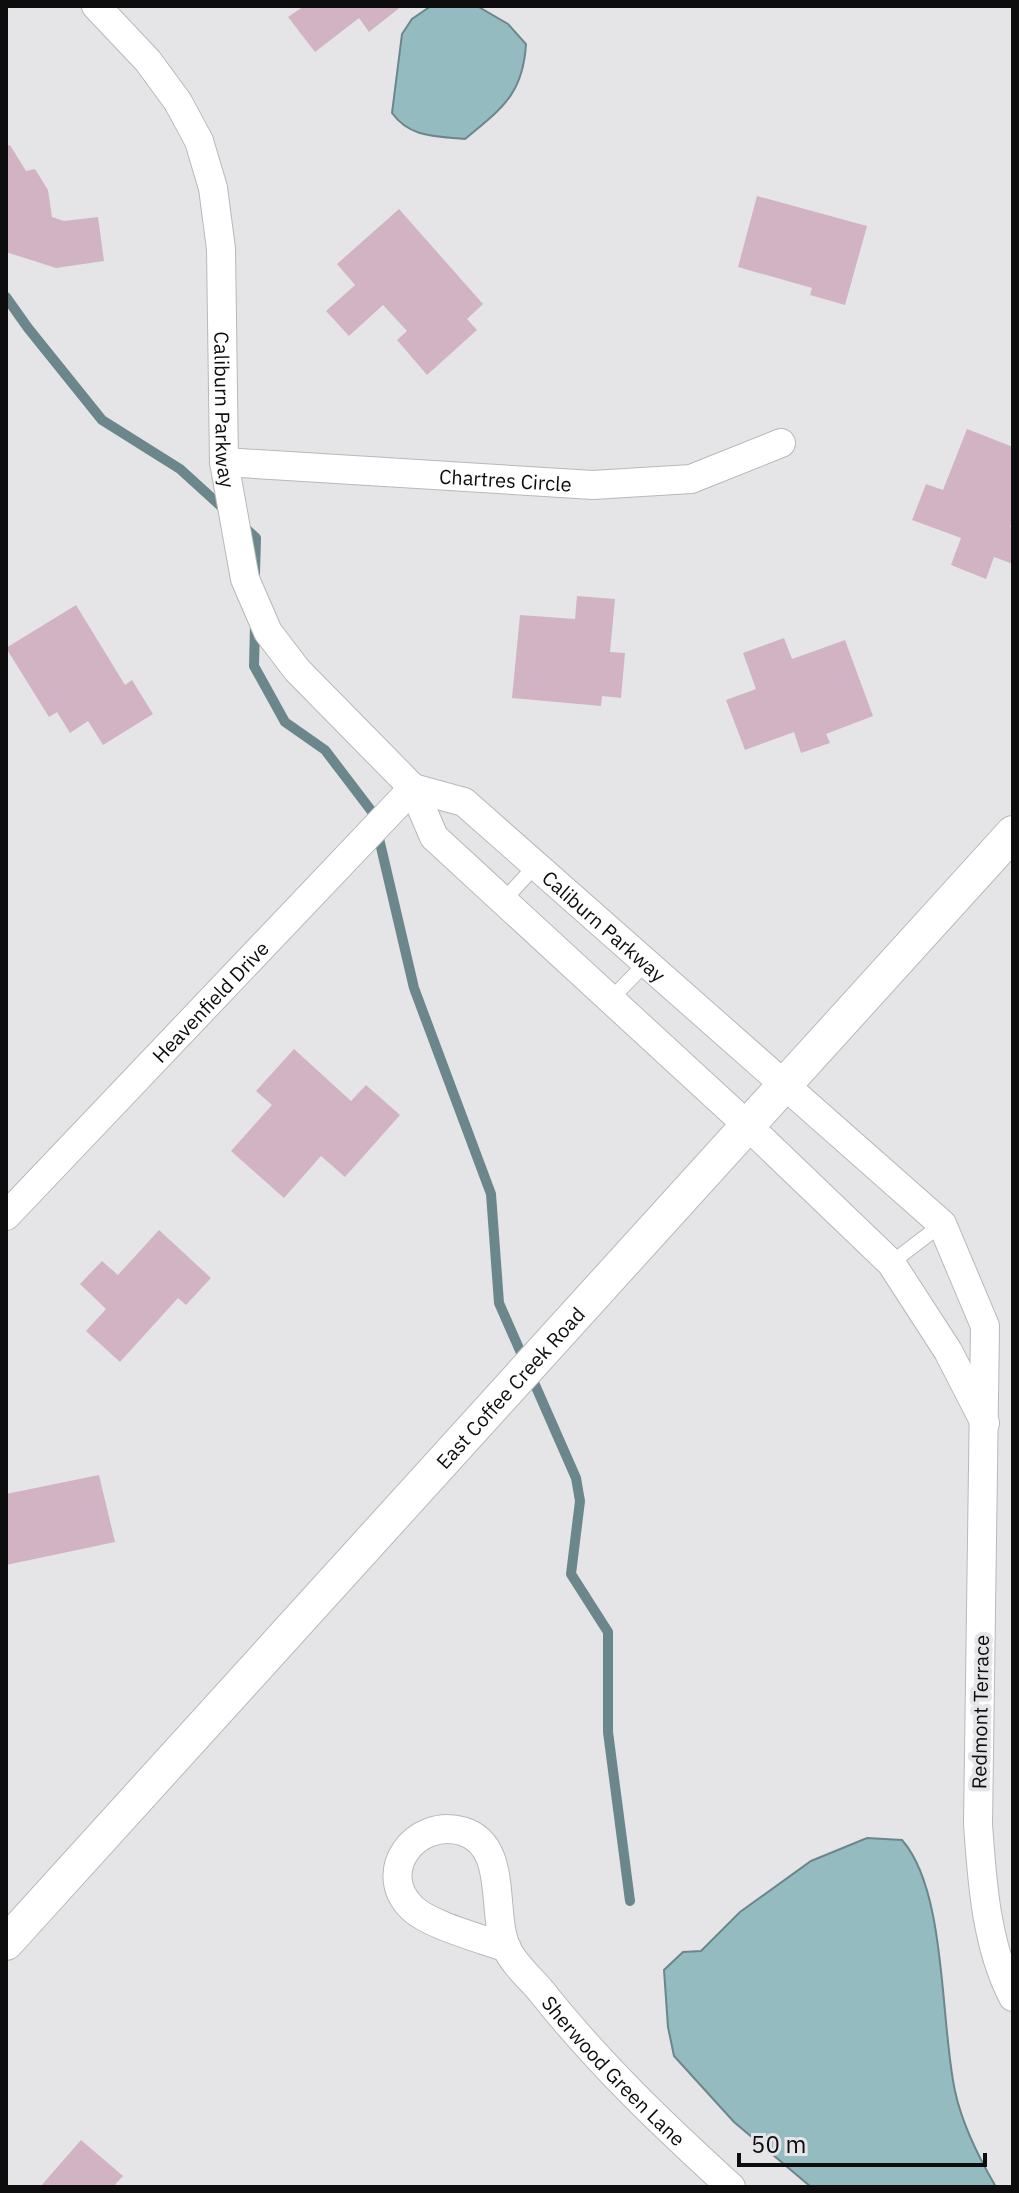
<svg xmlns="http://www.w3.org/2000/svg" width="1019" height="2193" font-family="'IBM Plex Sans',sans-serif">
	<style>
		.water { fill: #94bbc0; stroke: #6c878b; stroke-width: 2 }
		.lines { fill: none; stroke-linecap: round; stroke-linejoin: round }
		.stream { stroke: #6c878b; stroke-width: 10 }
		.building { fill: #d2b3c4 }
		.service-casing { stroke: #b8b8bb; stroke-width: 16 }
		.minor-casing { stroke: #b8b8bb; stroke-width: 30 }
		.tertiary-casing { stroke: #b8b8bb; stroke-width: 36 }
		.service { stroke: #fff; stroke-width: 14 }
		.minor { stroke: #fff; stroke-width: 28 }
		.tertiary { stroke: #fff; stroke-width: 34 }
		.labels { text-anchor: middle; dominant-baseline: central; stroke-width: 8; stroke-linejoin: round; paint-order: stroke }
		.street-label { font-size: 20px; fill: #0d0d0e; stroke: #e5e5e8 }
	</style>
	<rect width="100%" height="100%" fill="#e5e5e8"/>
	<!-- water -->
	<path class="water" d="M431 6H477L508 24 526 44C523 95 501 109 465 139 436 136 410 138 392 113L402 34 412 19Z
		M867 1838 902 1840C947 1891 940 2022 955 2091 962 2124 979 2158 996 2187H811L734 2122 674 2056 668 2027 664 1970 683 1952 701 1951 740 1912 811 1861Z"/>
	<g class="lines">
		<!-- stream -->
		<path class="stream" d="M6 297 28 328 102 420 180 469 225 510
			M243 526 256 538 255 573
			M255 625 254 666 285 722 325 750 373 813 414 988 491 1194 499 1303 576 1478 580 1501 571 1574 608 1632V1732L630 1901"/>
	</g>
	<!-- building -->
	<path class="building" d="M304 6H402L369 32 359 18 315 52 288 17Z
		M10 145 26 171 35 169 48 190 52 217 64 221 98 217 104 261 56 268 6 252V146Z
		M757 196 867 226 845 305 810 295 812 288 738 267Z
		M399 209 483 304 467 319 477 330 427 375 397 340 407 331 383 305 349 336 326 311 355 285 337 264Z
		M967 429 1013 447V520L1010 527 1013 528V564L994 557 986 579 951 565 961 538 912 520 926 484 943 490Z
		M577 596 615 599 610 652 625 653 621 698 602 696 601 706 512 698 520 615 575 619Z
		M76 605 125 685 132 680 153 714 103 745 88 721 70 733 57 712 49 717 6 648Z
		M784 638 792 659 845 640 873 716 826 734 830 743 801 753 794 732 745 750 726 700 756 689 743 653Z
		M294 1049 351 1101 366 1085 400 1115 345 1177 321 1156 284 1198 231 1151 272 1105 256 1091Z
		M159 1230 211 1278 186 1305 178 1298 120 1362 86 1331 106 1309 80 1284 102 1261 118 1275Z
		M99 1475 115 1542 6 1565V1494Z
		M81 2140 123 2176 113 2187H40Z"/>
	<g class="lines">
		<!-- service casing -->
		<g class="service-casing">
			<path id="service" d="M503 901 536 865
				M610 1000 647 962
				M891 1263 942 1224"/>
		</g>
		<!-- minor casing -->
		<g class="minor-casing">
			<g id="minor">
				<path id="s1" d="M96 6 148 61 178 102 199 141 213 188 221 249 224 462 245 579 268 632 297 670 413 788 434 837 747 1125 891 1263 948 1351 985 1423"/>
				<path id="s2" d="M224 462 593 485 691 479 781 443"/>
				<path id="s3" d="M413 788 464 802 942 1224 985 1326 978 1824C982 1881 986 1945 1013 1997"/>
				<path id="s4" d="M6 1216 413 788"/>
				<path id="s5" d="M507 1948C483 1939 429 1925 412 1908 375 1872 415 1818 462 1831 510 1845 490 1914 507 1949 514 1964 530 1978 541 1991 597 2062 664 2126 731 2187"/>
			</g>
		</g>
		<!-- tertiary casing -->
		<g class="tertiary-casing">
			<g id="tertiary">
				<path id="s6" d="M6 1943 1013 833"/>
			</g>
		</g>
		<!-- service -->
		<use href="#service" class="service"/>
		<!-- minor -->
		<use href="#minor" class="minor"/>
		<!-- tertiary -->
		<use href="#tertiary" class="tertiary"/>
	</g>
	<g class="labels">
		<!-- street labels -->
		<g class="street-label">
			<text stroke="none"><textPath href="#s1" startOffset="442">Caliburn Parkway</textPath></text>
			<text stroke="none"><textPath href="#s2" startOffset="282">Chartres Circle</textPath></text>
			<text stroke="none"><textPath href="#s3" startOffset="240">Caliburn Parkway</textPath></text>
			<text stroke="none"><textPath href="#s4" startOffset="296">Heavenfield Drive</textPath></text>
			<text stroke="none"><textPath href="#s6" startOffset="750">East Coffee Creek Road</textPath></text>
			<text transform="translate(980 1712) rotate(-89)">Redmont Terrace</text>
			<text stroke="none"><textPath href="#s5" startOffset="526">Sherwood Green Lane</textPath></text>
		</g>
	</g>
	<!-- border -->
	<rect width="1019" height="2193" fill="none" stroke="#0d0d0e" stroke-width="16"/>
	<!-- scale -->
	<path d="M739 2153v12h246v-12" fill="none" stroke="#0d0d0e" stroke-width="4"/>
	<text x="751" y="2153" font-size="24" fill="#0d0d0e" stroke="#e5e5e8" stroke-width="6" paint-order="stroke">50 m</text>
</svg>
